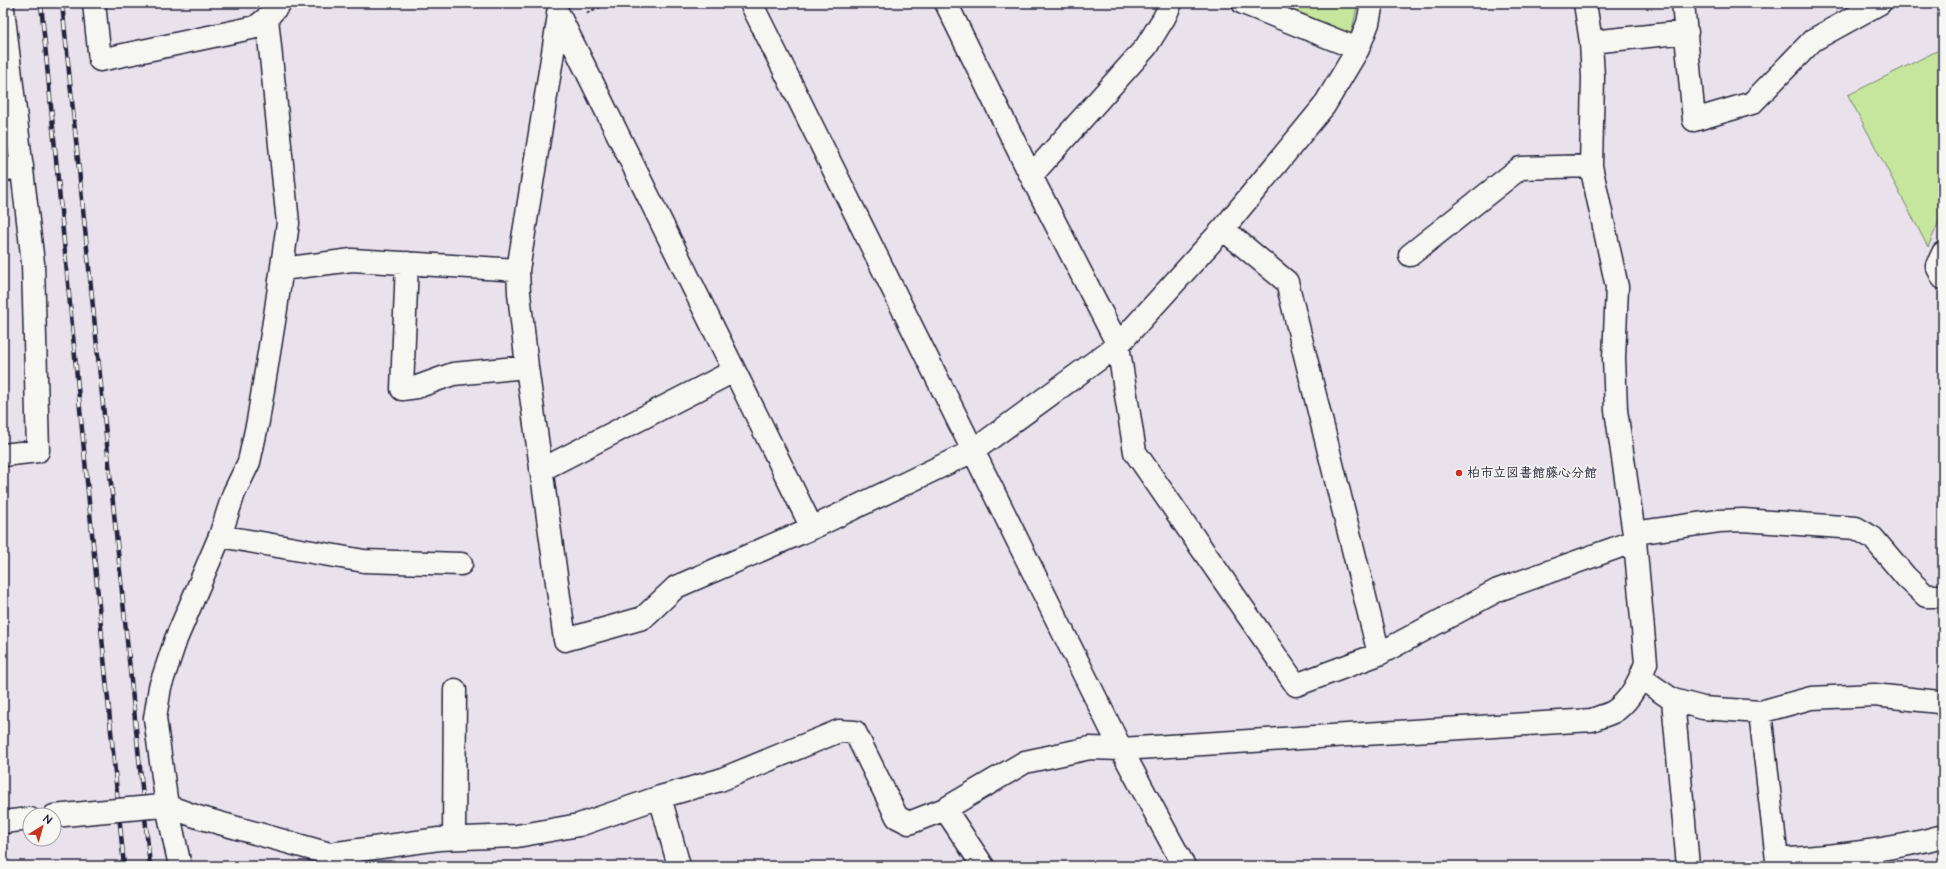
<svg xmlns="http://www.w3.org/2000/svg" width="1946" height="869" font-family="'Architects Daughter','Klee One',sans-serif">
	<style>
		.green { fill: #c6e59d; stroke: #74846c }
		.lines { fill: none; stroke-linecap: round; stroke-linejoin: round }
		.minor-casing { stroke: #22223b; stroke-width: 25 }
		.path { stroke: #22223b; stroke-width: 2.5; stroke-dasharray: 3 3; stroke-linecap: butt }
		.minor { stroke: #f6f6f2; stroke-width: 22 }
		.rail-casing { stroke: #22223b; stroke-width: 4.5 }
		.rail { stroke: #f6f6f2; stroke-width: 3; stroke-dasharray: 9; stroke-linecap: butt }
		.minor-bridge-casing { stroke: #22223b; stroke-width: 25; stroke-linecap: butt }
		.minor-bridge { stroke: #f6f6f2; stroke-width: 22 }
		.poi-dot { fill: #c8321e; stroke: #f6f6f2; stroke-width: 1.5 }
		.labels { text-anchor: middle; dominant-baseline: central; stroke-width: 3; stroke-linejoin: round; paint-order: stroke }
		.poi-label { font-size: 13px; font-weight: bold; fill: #22223b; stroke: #f6f6f2; text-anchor: start }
	</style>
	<rect width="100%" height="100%" fill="#e9e2ed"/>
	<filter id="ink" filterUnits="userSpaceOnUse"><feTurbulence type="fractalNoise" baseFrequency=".025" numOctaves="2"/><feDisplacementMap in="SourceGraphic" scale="8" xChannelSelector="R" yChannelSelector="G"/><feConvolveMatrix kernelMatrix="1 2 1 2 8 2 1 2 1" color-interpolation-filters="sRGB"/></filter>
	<g filter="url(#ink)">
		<!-- green -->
		<path class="green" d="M1269 3H1358L1351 34Z
			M1943 48V212L1928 247 1848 95Z"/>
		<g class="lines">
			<!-- minor casing -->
			<g class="minor-casing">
				<path id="minor" d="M94 3 100 60 256 27 267 18 280 3
					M751 3 1121 749 1184 866
					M946 3 1031 176 1118 345 1135 452 1296 685 1379 654 1498 590 1635 541
					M1243 3 1358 49
					M1683 3 1694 120 1752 103 1813 40 1880 3
					M3 9 33 263 38 451 3 455
					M558 13 812 528
					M559 15 518 270 519 293 527 367 565 640 643 618 676 587 812 528 973 451 1118 345 1223 229 1324 106 1358 49 1368 23 1372 3
					M1591 42 1687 32
					M3 170 22 166
					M1031 176 1146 47 1164 18 1171 3
					M1223 229 1287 282 1379 654
					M1943 253 1937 266 1943 278
					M1410 255 1520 168 1591 166
					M407 263 402 389 417 387 453 374 527 367
					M282 269 352 260 518 270
					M541 470 734 371
					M1634 533 1719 521 1743 520 1856 528 1873 538 1906 577 1926 596H1943
					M220 536 364 561 461 564
					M1641 678 1673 700 1703 708 1760 712 1811 698 1874 695 1939 702 1943 705
					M1673 700 1688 866
					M1760 712 1777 860C1832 856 1889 851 1943 836
					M660 797 679 866
					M151 807 167 806 198 817 330 854 439 839 517 836 579 825 660 797 720 780 839 731 855 732 897 817 909 823 945 809 1025 762 1090 748 1121 749 1592 720C1599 717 1607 715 1613 712 1630 702 1640 680 1646 663L1635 541 1616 410 1614 358 1617 287 1591 166 1593 77 1591 42 1585 3
					M945 809 983 866
					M54 816 95 812
					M3 822 30 819
					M454 838 455 690
					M180 866 167 806 155 718 160 687 176 639 220 536 234 493 249 462 258 421 276 309 288 223 267 18"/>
			</g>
			<!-- path -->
			<path class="path" d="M587 13 608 3"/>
			<!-- minor -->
			<use href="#minor" class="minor"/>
			<!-- rail casing -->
			<g class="rail-casing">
				<path id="rail" d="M41 3 124 866
					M62 3 150 866"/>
			</g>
			<!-- rail -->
			<use href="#rail" class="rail"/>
			<!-- minor-bridge casing -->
			<g class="minor-bridge-casing">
				<path id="minor-bridge" d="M95 812 151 807"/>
			</g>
			<!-- minor-bridge -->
			<use href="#minor-bridge" class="minor-bridge"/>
		</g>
	</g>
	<!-- markers -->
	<circle class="poi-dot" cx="1459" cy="473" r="4"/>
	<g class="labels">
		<!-- poi labels -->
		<g class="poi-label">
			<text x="1467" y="473">柏市立図書館藤心分館</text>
		</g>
	</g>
	<!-- margin -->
	<rect width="1946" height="869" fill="none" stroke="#f6f6f2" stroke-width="16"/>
	<rect x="8" y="8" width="1930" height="853" fill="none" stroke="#22223b" stroke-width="1.5" filter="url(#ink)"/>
	<!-- north arrow -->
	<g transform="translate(42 827) rotate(37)"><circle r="19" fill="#f6f6f2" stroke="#a1a1a9"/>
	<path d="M0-3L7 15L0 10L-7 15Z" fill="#c8321e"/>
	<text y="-6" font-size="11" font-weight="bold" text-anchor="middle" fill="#22223b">N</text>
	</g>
</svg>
